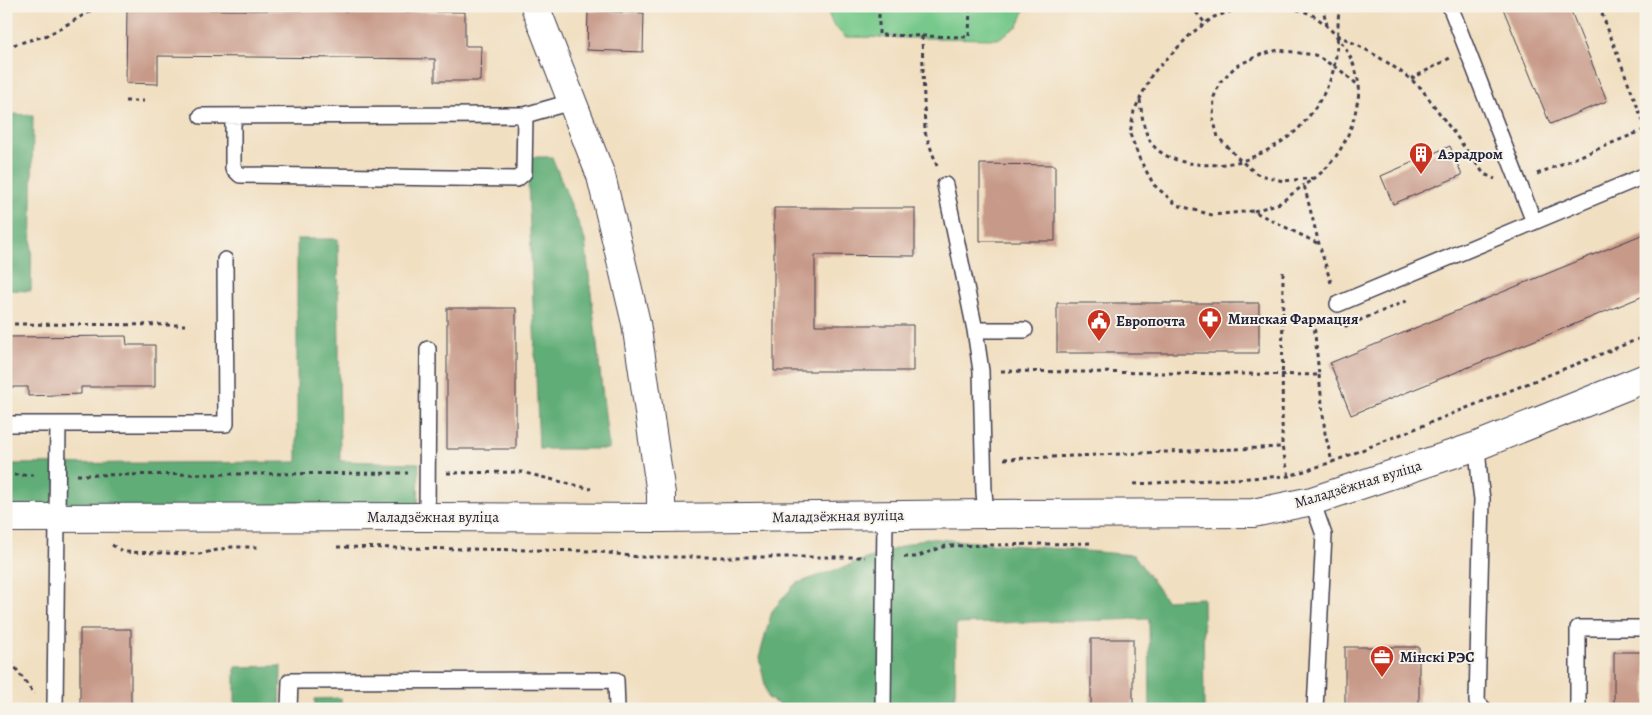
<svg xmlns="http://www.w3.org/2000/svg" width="1652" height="715" font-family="Alegreya,serif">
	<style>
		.green { fill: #77c98b; stroke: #4c7663 }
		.forest { fill: #61ad77; stroke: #426859 }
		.building { fill: #c79988 }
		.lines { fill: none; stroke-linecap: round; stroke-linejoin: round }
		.lane-casing { stroke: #413e4f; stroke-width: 18 }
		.street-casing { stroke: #413e4f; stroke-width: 30 }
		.path { stroke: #413e4f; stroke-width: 3; stroke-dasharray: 4 4; stroke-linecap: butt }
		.lane { stroke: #fff; stroke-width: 15 }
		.street { stroke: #fff; stroke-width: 28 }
		.labels { text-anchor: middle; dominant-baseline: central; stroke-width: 4; stroke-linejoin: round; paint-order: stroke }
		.poi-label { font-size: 15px; font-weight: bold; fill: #22223b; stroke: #f7f3e8; text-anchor: start }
		.street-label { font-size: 15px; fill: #22223b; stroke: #f7f3e8 }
	</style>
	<rect width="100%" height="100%" fill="#f7f3e8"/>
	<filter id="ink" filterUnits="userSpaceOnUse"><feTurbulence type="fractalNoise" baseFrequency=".02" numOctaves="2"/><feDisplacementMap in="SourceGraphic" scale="10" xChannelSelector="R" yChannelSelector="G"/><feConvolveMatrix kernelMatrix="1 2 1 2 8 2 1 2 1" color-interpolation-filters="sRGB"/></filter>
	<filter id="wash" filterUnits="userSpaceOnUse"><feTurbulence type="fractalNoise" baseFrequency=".0096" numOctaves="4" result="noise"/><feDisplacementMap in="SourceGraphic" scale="20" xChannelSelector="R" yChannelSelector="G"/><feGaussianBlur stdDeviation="1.12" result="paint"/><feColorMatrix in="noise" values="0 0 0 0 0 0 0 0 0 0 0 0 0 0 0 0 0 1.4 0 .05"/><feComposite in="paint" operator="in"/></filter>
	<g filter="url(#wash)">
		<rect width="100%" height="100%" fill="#f1dfc1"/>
		<!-- green -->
		<path class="green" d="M828 6H1026L1018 26 998 39 845 37 833 25 827 10Z"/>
		<!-- forest -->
		<path class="forest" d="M10 114 33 115 31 291 9 290Z
			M527 157H552L585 240 609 449H539Z
			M297 239H338L340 461 419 463 418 509 6 510V464L297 462Z
			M926 538 1134 555 1166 600 1203 598 1204 709H1150L1149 619 956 624 955 709H786L768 698 759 658 772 611 795 584Z
			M281 666 280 709H235V667Z
			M341 698V709H315V699Z"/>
		<g id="blocks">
			<!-- building -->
			<path class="building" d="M1502 6H1569L1607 101 1550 124Z
				M127 9 465 12V46H481L480 81H435V59L158 56V84L126 83Z
				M588 11 644 13 643 52 587 50Z
				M1450 146 1462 175 1393 204 1381 176Z
				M980 164 1055 165V241H980Z
				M774 208H915V256L815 255V325H913V371H774Z
				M1646 233V295L1351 415 1330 363Z
				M1057 303H1259V353H1057Z
				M447 308H516V449H447Z
				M126 336 127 345H155V387H81V394L28 396V387H6V337Z
				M80 629H131V709H80Z
				M1091 639H1133V709H1091Z
				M1345 647H1419V709H1345Z
				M1614 652H1646V709H1614Z"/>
		</g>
	</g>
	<g filter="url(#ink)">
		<use href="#blocks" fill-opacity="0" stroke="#413e4f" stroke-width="1"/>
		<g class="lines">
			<!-- lane casing -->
			<g class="lane-casing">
				<path id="lane" d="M1450 6 1534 222
					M201 116 525 115 571 102
					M233 116V168L240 175 517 179 524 173 525 115
					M945 185 975 330 981 371 984 492 986 514
					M1338 304 1646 175
					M975 330H1025
					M6 424H226L225 260
					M1477 446 1480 484 1482 499 1477 702 1484 709
					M1312 501 1324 535 1315 709
					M427 517 428 349
					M55 709 58 424
					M289 709 290 681 616 680 617 709
					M883 709 885 516
					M1578 709V628H1646"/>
			</g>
			<!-- street casing -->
			<g class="street-casing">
				<path id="street" d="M535 6 601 176 636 323 661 494V518
					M6 518 427 517 661 518 986 514 1253 513 1312 501 1477 446 1646 378"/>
			</g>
			<!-- path -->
			<path class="path" d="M879 6V35L969 37 970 6
				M1191 6 1205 23
				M1247 6 1214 17 1192 33 1152 74 1134 111 1130 134 1140 160 1154 185 1177 205 1212 215 1253 211 1319 244
				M1273 6C1288 8 1305 9 1317 18 1339 34 1355 58 1359 85 1360 91 1358 98 1357 104 1351 138 1334 168 1304 185L1319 244 1332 286
				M1322 6 1327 25
				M1599 6 1646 129
				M1641 6 1646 19
				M1337 35C1367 49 1396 66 1421 88L1484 174 1495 179
				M922 36 925 132 937 166
				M6 47 48 35 100 6
				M1411 79 1450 58
				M1140 100C1142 115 1143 131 1152 144 1170 167 1215 168 1241 161 1261 155 1283 143 1298 129 1308 119 1322 99 1328 85 1339 62 1337 32 1339 6
				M125 101H144
				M1537 174 1646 129
				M1314 178 1283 181 1257 174 1241 161 1218 137 1213 118 1214 97 1220 82 1236 66 1260 55 1278 50 1315 55 1340 70 1358 85
				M1254 211 1280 203 1304 185
				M1283 272 1282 447 1289 476
				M6 324 185 325
				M1345 324 1346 326 1409 300
				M1001 371 1319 375 1314 324 1325 320
				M1319 375 1325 433 1332 462 1646 336
				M1004 459 1282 447
				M447 473 521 472 591 489
				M6 475H38
				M77 475 408 473
				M1134 484 1289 476 1332 462
				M112 545 124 552 199 554 231 547H258
				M337 547 593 551 639 557H865
				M904 557H915L946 546 1093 543
				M6 655 34 694"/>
			<!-- lane -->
			<use href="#lane" class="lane"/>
			<!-- street -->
			<use href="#street" class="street"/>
		</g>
	</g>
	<!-- icons -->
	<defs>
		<g id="building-pin" transform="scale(1.25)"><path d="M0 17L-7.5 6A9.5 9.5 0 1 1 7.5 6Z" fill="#c8321e" stroke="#f7f3e8"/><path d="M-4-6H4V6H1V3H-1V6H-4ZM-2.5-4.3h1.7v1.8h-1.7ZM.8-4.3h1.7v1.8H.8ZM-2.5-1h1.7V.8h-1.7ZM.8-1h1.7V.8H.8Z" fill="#fff"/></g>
		<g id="pharmacy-pin" transform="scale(1.25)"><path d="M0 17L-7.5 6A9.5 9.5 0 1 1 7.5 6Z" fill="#c8321e" stroke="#f7f3e8"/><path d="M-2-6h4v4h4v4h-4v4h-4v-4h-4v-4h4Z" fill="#fff"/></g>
		<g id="civic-pin" transform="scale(1.25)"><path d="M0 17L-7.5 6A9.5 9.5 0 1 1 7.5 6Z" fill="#c8321e" stroke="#f7f3e8"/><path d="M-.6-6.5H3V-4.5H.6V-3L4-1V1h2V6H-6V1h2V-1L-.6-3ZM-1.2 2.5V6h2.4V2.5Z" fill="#fff"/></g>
		<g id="office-pin" transform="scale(1.25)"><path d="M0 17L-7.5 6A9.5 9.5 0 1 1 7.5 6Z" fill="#c8321e" stroke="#f7f3e8"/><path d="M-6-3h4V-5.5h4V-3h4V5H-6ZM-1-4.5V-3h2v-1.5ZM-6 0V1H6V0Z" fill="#fff"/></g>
	</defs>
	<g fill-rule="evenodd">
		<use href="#building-pin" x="1421" y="154"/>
		<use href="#pharmacy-pin" x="1210" y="319"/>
		<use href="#civic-pin" x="1099" y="321"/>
		<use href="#office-pin" x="1382" y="657"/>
	</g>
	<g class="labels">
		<!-- poi labels -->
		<g class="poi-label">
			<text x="1438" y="154">Аэрадром</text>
			<text x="1228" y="319">Минская Фармация</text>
			<text x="1116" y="321">Европочта</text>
			<text x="1400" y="657">Мінскі РЭС</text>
		</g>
		<!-- street labels -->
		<g class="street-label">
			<text transform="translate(1358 484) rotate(-17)">Маладзёжная вуліца</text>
			<text transform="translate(838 516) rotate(-1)">Маладзёжная вуліца</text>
			<text x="433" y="517">Маладзёжная вуліца</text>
		</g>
	</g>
	<!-- margin -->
	<rect width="1652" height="715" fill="none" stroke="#f7f3e8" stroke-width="25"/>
</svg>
